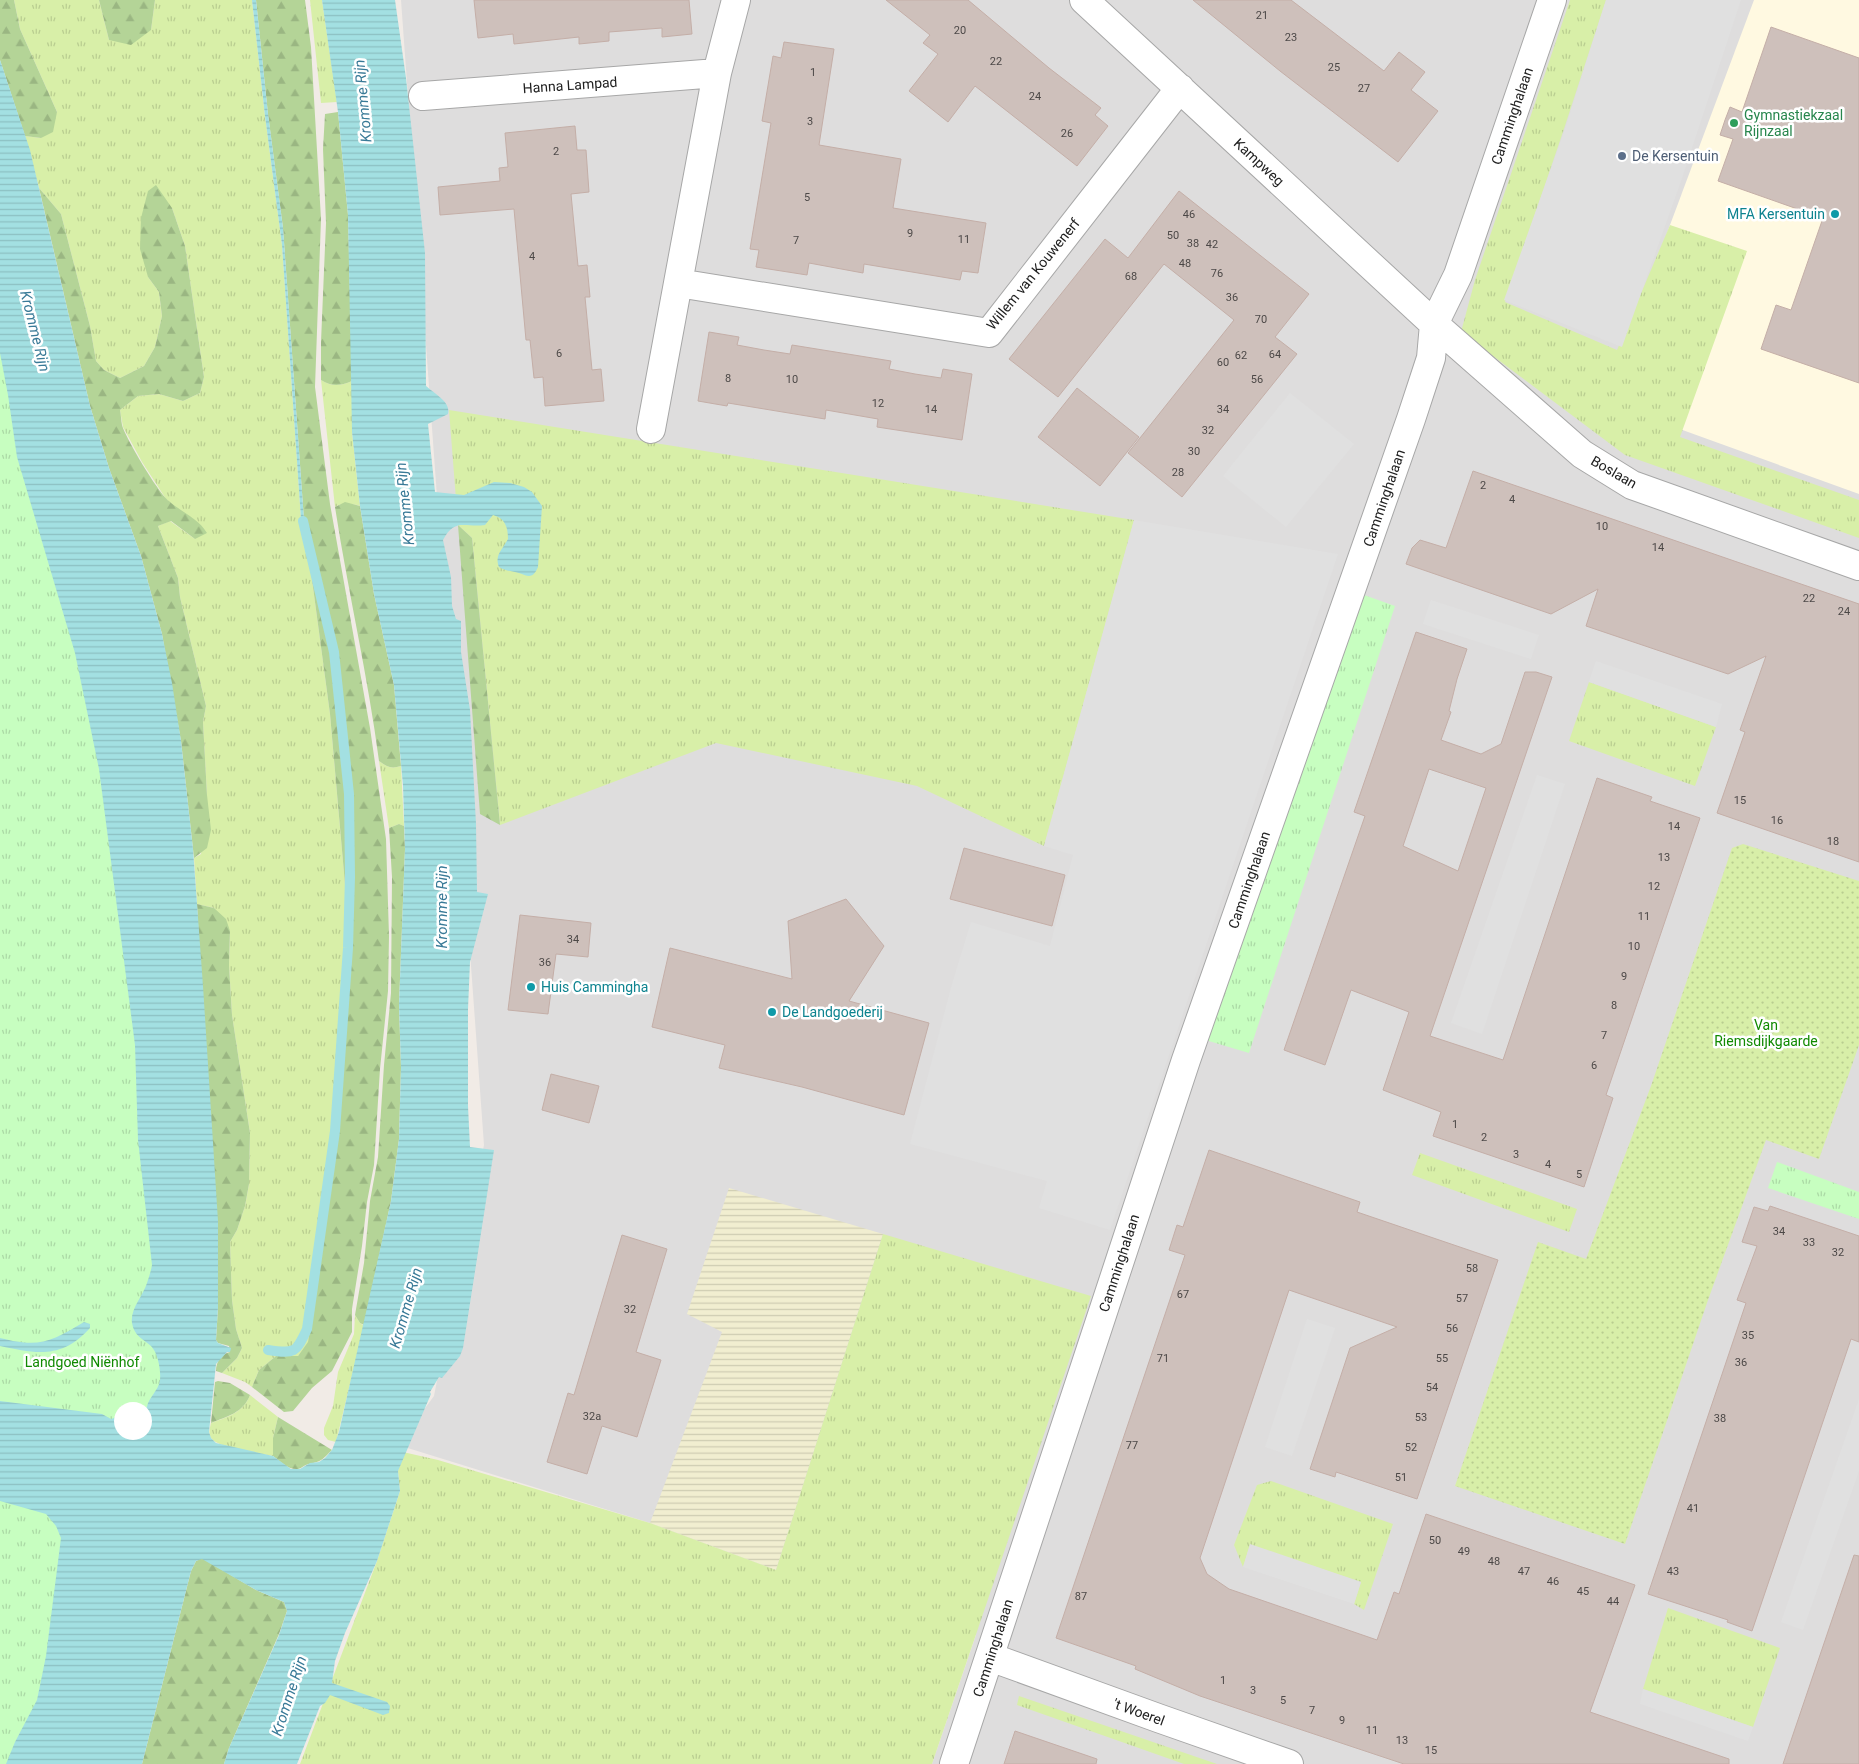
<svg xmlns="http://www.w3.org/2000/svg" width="1859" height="1764" font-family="Roboto,sans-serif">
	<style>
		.residential { fill: #dedddd }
		.education { fill: #fff9e1 }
		.farmland { fill: url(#farmland-rules) }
		.grass { fill: url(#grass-tufts) }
		.forest { fill: url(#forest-firs) }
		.park { fill: url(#park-tufts) }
		.garden { fill: url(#garden-dots) }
		.parking { fill: #e0e0e0 }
		.water { fill: url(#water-rules) }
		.pier { fill: #fff }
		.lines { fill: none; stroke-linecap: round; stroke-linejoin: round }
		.stream { stroke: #a3e0e2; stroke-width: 10 }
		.building { fill: #cec0bb; stroke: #c4aea7; fill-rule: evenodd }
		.minor-casing { stroke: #a7a7a7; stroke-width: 30 }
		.minor { stroke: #fff; stroke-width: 28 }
		.leisure-dot { fill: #2e9e5b; stroke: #fff; stroke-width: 2 }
		.service-dot { fill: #5c6f8a; stroke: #fff; stroke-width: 2 }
		.culture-dot { fill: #0f9aa8; stroke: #fff; stroke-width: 2 }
		.labels { text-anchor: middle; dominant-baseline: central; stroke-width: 5; stroke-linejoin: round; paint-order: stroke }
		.number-label { font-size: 11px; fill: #4c4847 }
		.street-label { font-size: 14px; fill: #202020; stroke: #fff }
		.leisure-label { font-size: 14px; fill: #27864d; stroke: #fff; text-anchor: start }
		.service-label { font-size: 14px; fill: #4e5e75; stroke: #fff; text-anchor: start }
		.culture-label { font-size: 14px; fill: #0d838f; stroke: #fff; text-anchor: start }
		.park-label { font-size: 14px; fill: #108a02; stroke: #fff }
		.water-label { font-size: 15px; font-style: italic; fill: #397a97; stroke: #fff }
	</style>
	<defs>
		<pattern id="farmland-rules" width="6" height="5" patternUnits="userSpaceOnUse" patternTransform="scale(1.25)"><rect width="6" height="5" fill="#f1eed0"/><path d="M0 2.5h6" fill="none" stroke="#ceccb2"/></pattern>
		<pattern id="grass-tufts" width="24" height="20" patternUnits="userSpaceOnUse" patternTransform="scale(1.25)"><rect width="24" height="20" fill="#d8efa8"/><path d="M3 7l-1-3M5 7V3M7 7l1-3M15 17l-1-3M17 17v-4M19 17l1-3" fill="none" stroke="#b9cd90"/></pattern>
		<pattern id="forest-firs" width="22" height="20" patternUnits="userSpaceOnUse" patternTransform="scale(1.25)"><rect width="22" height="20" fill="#b4d497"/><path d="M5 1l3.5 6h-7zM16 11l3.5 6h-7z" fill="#9ab682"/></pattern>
		<pattern id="park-tufts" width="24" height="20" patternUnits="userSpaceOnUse" patternTransform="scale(1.25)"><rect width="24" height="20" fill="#c7fec0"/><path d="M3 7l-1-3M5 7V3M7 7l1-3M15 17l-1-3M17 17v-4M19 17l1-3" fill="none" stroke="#abd9a5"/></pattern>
		<pattern id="garden-dots" width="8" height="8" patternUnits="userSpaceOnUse" patternTransform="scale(1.25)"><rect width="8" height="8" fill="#d8efa8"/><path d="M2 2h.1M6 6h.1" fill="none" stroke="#b9cd90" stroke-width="1.8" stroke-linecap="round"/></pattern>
		<pattern id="water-rules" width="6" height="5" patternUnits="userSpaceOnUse" patternTransform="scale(1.25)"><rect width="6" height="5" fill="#a3e0e2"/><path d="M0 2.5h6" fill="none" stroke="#8cc0c2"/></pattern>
	</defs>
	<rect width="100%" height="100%" fill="#f1ebe6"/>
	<!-- residential -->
	<path class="residential" d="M401 0H1859V1764H932L976 1635 776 1570 650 1523 398 1445 434 1396 484 1145Z"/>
	<!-- education -->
	<path class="education" d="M1754 0H1859V494L1641 415 1623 351Z"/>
	<!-- farmland -->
	<path class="farmland" d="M729 1188 883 1234 776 1570 650 1523 722 1332 687 1314Z"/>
	<!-- grass -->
	<path class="grass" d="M14 0H99L109 40 151 30 155 0H252L265 116 282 245 301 519 304 520 330 714 350 941 341 1063 321 1255 308 1343 298 1356H276L259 1370 252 1387 245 1382 222 1373 237 1358 242 1348 236 1329 232 1300 230 1242 237 1230 245 1206 249 1184 250 1133 232 1015 229 965 230 931 214 908 197 904 194 858 201 854 207 795 203 722 206 706 180 597 178 578 158 526 170 521 195 539 181 512 166 499 142 462 123 427 120 410 138 396 159 394 183 401 200 393 204 377 185 246 172 208 148 277 159 292 162 316 155 347 144 366 120 378 104 370 96 361 90 326 61 214 39 188 25 136 41 138 57 112 20 29Z
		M310 0H322L337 102 321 103Z
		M1570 0H1606L1563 132 1505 302 1617 350 1670 225 1747 251 1680 437 1859 500V538L1625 455 1461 332 1475 280Z
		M321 380C332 387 340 386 352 381V432L360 506C353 504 342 502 335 507Z
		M449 410 1134 520 1044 846 917 786 716 743 500 825 472 538 458 525Z
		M1589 682 1716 727 1695 786 1569 741Z
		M379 761C387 767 391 769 401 766L404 826 399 824 389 828Z
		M1420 1153 1577 1209 1569 1232 1412 1175Z
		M883 1234 1091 1296 932 1764H300L377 1561 400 1491 398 1471 403 1452 438 1460 650 1523 776 1570Z
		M355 1315 360 1323 364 1326 336 1442 328 1440 324 1435V1428L333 1406 338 1372 354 1334Z
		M250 1395 278 1417 273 1438V1456C261 1453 217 1448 211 1438 208 1433 210 1428 211 1423 227 1417 243 1413 250 1395Z
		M1271 1481 1393 1524 1364 1610 1354 1604 1361 1582 1250 1545 1243 1567 1234 1545 1257 1485Z
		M1668 1608 1780 1648 1753 1727 1643 1689Z
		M1019 1696 1217 1764H1184L1017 1705Z"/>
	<!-- forest -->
	<path class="forest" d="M0 0H14L20 29 57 112 53 132 41 138 25 136 0 60Z
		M99 0H155L151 30 131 45 109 40Z
		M256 0H305L311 47 321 219 315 387 330 504 370 728 386 839 389 936 388 991 380 1069 374 1165 367 1202 362 1246 352 1309V1332L332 1371 312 1388 293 1411 284 1412 252 1387 259 1370 276 1356H298L308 1342 321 1255 341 1063 350 941 330 714 304 520 283 228 268 114Z
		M338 112 348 215 352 375V381C340 386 332 387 321 380V342L326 223 323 149 325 114Z
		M156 185 172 208 185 246 204 377 200 393 183 401 159 394 138 396 120 410C121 415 121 420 122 425 125 437 159 494 169 501 181 512 199 519 207 533L195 539 171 521 158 526 178 578 180 597 206 706 203 722 207 795 211 830 207 848 194 858 181 741 162 634 141 556 109 468 90 406 39 188 61 214 90 326 96 361 104 370 120 378 144 366 155 347 162 316 159 292 148 277 140 249 141 218 148 191Z
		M345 502 360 506 374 594 394 685 401 766C391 769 387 767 379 761 368 676 348 592 335 507Z
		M458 525 472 538 500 825 480 814Z
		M399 824 404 826 405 849 399 1005 401 1067 399 1139 391 1201 364 1325 360 1323 355 1315 364 1263 370 1201 378 1157 384 1065 391 993 392 877 389 828Z
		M197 904 214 908 226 919 230 931 229 965 232 1015 250 1133 249 1184 245 1206 237 1230 230 1242 232 1300 236 1329 242 1348 237 1358 222 1373 216 1371C216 1362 221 1354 230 1352L229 1346 218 1343 216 1340 218 1307Z
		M218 1381 230 1383 250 1395C243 1413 228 1416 211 1423L215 1382Z
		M278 1417 332 1450C322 1460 322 1461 309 1464 304 1465 302 1468 298 1469 288 1470 280 1461 273 1456V1438Z
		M202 1558 256 1590 284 1602 287 1611 279 1634 229 1748 224 1764H142L191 1571 196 1561Z"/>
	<!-- park -->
	<path class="park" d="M0 202 119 617 165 1375 16 1764H0Z
		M1350 590 1395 606 1249 1053 1202 1039Z
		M1777 1162 1859 1192V1219L1768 1188Z"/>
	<!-- garden -->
	<path class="garden" d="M1743 844 1859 881V1045L1819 1159 1766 1140 1708 1300 1625 1544 1455 1486 1538 1242 1586 1259 1651 1086 1732 848Z"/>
	<!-- parking -->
	<path class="parking" d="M1606 0H1741L1681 181 1622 347 1504 300 1564 132Z
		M1290 393 1354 444 1286 527 1223 476Z
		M1134 520 1338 554 1110 1230 1039 1208 1047 1181 910 1144 952 984 971 922 1050 946 1073 855 1044 846Z
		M1431 600 1539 635 1531 659 1423 624Z
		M1596 661 1722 704 1716 727 1589 682Z
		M1537 775 1565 784 1482 1034 1451 1023Z
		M1307 1319 1335 1328 1292 1456 1265 1447Z
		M1859 1399V1471L1803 1630 1781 1622Z
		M1250 1544 1361 1582 1354 1604 1243 1567Z
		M1643 1689 1753 1727 1748 1741 1640 1704Z"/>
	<!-- water -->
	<path class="water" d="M252 0H256L268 114 283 228 304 520 303 521 301 519 282 245 265 116Z
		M322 0H395L406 78 425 253 426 386C435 394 451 402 448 414L428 424 435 492 464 495 494 482 510 483 524 487 532 492 542 506 538 567C532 582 525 574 515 572 509 571 504 570 499 567 494 555 503 549 508 539 508 527 505 518 493 515L485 525C465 528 455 517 443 540L451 577 452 606 456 619 461 621V652L470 710 476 824 477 892 488 894 470 962 468 1009V1106L470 1147 494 1150 463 1348 460 1356 442 1378 439 1377 430 1392 431 1394 398 1471 400 1491 377 1561 345 1633 335 1661 332 1683 387 1702 390 1706 389 1713 383 1715 330 1695 325 1703 320 1706 297 1764H224L229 1748 279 1635 287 1611 284 1602 256 1590 202 1559 196 1561 191 1571 142 1764H6L15 1742 37 1700 46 1656 61 1538 56 1526 46 1514 0 1501V1401L102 1414 111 1419 147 1407C148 1398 159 1390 160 1380 161 1370 158 1353 151 1346 143 1339 134 1336 132 1323 130 1309 143 1296 147 1283 149 1277 151 1271 152 1265L138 1140 135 1045 99 769 75 653 17 457 8 395 0 353V60L30 150 90 406 109 468 141 556 162 634 172 683 181 741 193 849 203 986 218 1221V1307L216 1340 218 1343 231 1348 230 1352H227L216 1364 209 1432 211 1438 216 1443 273 1456 291 1469H300L310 1463 319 1462 325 1458 332 1450 339 1432 391 1201 399 1139 401 1067 399 1005 405 849 403 786 394 685 374 594 360 506 352 432 348 215 338 112Z
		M84 1322 90 1324V1328C62 1359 37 1354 0 1346V1338C39 1348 51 1342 84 1322Z"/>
	<!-- pier -->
	<path class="pier" d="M114 1421a19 19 0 1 1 38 0a19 19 0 1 1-38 0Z"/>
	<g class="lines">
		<!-- stream -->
		<path class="stream" d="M268 1350C295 1354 296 1353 307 1329L335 1131 348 948 350 877 349 794 334 652 303 521"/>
	</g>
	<!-- building -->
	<path class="building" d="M474 0H689L692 34 662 37V28L609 32V41L579 44V37L514 44 513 34 478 38Z
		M886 0H968L1049 68 1101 108 1095 115 1108 126 1077 166 975 86 948 122 909 91 938 54 923 43 930 35Z
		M1193 0H1291L1384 71 1399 52 1425 72 1411 90 1438 111 1398 162 1280 71Z
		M1771 27 1859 58V383L1761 349 1776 305 1791 310 1823 218 1718 181 1733 139 1720 135 1725 120 1730 107 1742 112Z
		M784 42 834 49 819 145 901 159 893 208 986 223 978 273 962 271 960 280 864 264 863 273 809 263 807 275 756 267 759 250 750 249 771 123 762 121 773 56 781 58Z
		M575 126 577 150H586L589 192 571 194 578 266 587 265 590 297H585L592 370 601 369 604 401 545 406 543 377 534 378 530 340H526L514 209 440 215 438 187 500 181 499 168 508 167 505 133Z
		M1179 191 1309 294 1275 337 1297 354 1182 497 1128 453 1234 320 1164 264 1058 397 1009 359 1105 239 1128 258Z
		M709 332 739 337 737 345 764 350 790 354 792 345 891 361 889 369 915 374 941 378 943 369 972 374 962 440 877 427 878 419 826 410 825 419 728 403 727 406 698 401Z
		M1077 388 1139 437 1100 486 1038 437Z
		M1473 471 1859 604V862L1717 813 1745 732 1740 730 1766 656 1728 674 1586 626 1598 589 1551 614 1406 564 1412 548 1420 540 1446 548Z
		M1416 632 1467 649 1457 679 1449 711 1451 712 1441 740 1481 754 1501 744 1525 672H1536L1552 677 1430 1036 1503 1060 1597 778 1652 797 1650 801 1700 818 1606 1095 1613 1098 1584 1187 1433 1136 1441 1112 1383 1090 1409 1012 1351 990 1325 1065 1284 1050 1365 816 1354 812ZM1429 769 1486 788 1458 871 1403 846Z
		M964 848 1065 875 1052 926 950 899Z
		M846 899 884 946 849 1001 929 1023 904 1115 802 1087 719 1068 725 1045 652 1027 670 948 792 979 788 921Z
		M520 915 591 923 588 957 556 954 548 1014 508 1010Z
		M551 1074 599 1086 589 1123 542 1110Z
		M1209 1150 1360 1202 1357 1212 1498 1260 1417 1499 1336 1472 1335 1477 1310 1469 1350 1348 1397 1327 1289 1290 1200 1558 1207 1574 1229 1589 1377 1640 1394 1592 1399 1594 1426 1514 1635 1585 1590 1712 1729 1759V1764H1404L1200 1696 1135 1669 1136 1666 1056 1638 1185 1255 1169 1250 1177 1225 1183 1227Z
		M1770 1206 1859 1236V1342L1851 1339 1752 1631 1727 1622 1728 1620 1648 1594 1746 1303 1737 1300 1757 1246 1742 1242 1754 1207 1768 1211Z
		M622 1235 667 1249 636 1352 661 1360 637 1437 602 1426 587 1474 547 1462 568 1393 574 1395Z
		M1854 1555 1859 1556V1764H1783Z
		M1015 1731 1097 1759 1096 1764H1004Z"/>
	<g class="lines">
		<!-- minor casing -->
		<g class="minor-casing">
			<path id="minor" d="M736 0 717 73 678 283 989 333 1180 88
				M1084 0 1434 324 1582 454 1632 485 1859 566
				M423 96 717 73
				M651 429 678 283
				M990 1657 1158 1718 1289 1764
				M954 1764 1186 1060 1411 419 1431 358 1434 324 1458 275 1552 0"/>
		</g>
		<!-- minor -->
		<use href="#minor" class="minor"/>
	</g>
	<!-- markers -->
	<circle class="leisure-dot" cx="1734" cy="123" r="5"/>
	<circle class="service-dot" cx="1622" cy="156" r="5"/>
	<g class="culture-dot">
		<circle cx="1835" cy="214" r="5"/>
		<circle cx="531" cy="987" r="5"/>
		<circle cx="772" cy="1012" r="5"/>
	</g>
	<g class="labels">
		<!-- number labels -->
		<g class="number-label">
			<text x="1262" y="15">21</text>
			<text x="960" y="30">20</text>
			<text x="1291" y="37">23</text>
			<text x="996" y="61">22</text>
			<text x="1334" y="67">25</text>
			<text x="813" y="72">1</text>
			<text x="1364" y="88">27</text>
			<text x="1035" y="96">24</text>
			<text x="810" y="121">3</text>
			<text x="1067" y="133">26</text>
			<text x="556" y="151">2</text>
			<text x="807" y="197">5</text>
			<text x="1189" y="214">46</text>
			<text x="910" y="233">9</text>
			<text x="1173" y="235">50</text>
			<text x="964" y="239">11</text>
			<text x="796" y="240">7</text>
			<text x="1193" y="243">38</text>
			<text x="1212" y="244">42</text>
			<text x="532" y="256">4</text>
			<text x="1185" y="263">48</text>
			<text x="1217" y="273">76</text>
			<text x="1131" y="276">68</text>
			<text x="1232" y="297">36</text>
			<text x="1261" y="319">70</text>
			<text x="559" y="353">6</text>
			<text x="1275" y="354">64</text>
			<text x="1241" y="355">62</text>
			<text x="1223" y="362">60</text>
			<text x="728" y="378">8</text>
			<text x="792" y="379">10</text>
			<text x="1257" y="379">56</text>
			<text x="878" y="403">12</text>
			<text x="931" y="409">14</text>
			<text x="1223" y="409">34</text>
			<text x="1208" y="430">32</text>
			<text x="1194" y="451">30</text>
			<text x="1178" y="472">28</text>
			<text x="1483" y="485">2</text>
			<text x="1512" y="499">4</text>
			<text x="1602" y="526">10</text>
			<text x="1658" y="547">14</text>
			<text x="1809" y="598">22</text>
			<text x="1844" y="611">24</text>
			<text x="1740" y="800">15</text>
			<text x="1777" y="820">16</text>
			<text x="1674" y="826">14</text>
			<text x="1833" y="841">18</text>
			<text x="1664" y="857">13</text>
			<text x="1654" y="886">12</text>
			<text x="1644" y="916">11</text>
			<text x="573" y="939">34</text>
			<text x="1634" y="946">10</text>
			<text x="545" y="962">36</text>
			<text x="1624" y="976">9</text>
			<text x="1614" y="1005">8</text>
			<text x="1604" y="1035">7</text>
			<text x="1594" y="1065">6</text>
			<text x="1455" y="1124">1</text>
			<text x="1484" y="1137">2</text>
			<text x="1516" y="1154">3</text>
			<text x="1548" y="1164">4</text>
			<text x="1579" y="1174">5</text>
			<text x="1779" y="1231">34</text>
			<text x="1809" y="1242">33</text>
			<text x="1838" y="1252">32</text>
			<text x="1472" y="1268">58</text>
			<text x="1183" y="1294">67</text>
			<text x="1462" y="1298">57</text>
			<text x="630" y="1309">32</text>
			<text x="1452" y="1328">56</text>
			<text x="1748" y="1335">35</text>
			<text x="1163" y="1358">71</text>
			<text x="1442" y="1358">55</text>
			<text x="1741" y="1362">36</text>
			<text x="1432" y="1387">54</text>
			<text x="592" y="1416">32a</text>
			<text x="1421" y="1417">53</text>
			<text x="1720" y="1418">38</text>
			<text x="1132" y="1445">77</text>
			<text x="1411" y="1447">52</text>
			<text x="1401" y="1477">51</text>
			<text x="1693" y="1508">41</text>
			<text x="1435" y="1540">50</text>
			<text x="1464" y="1551">49</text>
			<text x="1494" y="1561">48</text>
			<text x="1524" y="1571">47</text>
			<text x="1673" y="1571">43</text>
			<text x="1553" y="1581">46</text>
			<text x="1583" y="1591">45</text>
			<text x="1081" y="1596">87</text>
			<text x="1613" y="1601">44</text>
			<text x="1223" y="1680">1</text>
			<text x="1253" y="1690">3</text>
			<text x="1283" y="1700">5</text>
			<text x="1312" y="1710">7</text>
			<text x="1342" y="1720">9</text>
			<text x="1372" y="1730">11</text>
			<text x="1402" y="1740">13</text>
			<text x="1431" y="1750">15</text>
		</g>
		<!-- street labels -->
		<g class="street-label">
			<text transform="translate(570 85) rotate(-4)">Hanna Lampad</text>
			<text transform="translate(1512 116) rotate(-71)">Camminghalaan</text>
			<text transform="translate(1259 162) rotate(43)">Kampweg</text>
			<text transform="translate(1033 274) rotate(-51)">Willem van Kouwenerf</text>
			<text transform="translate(1614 472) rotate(30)">Boslaan</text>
			<text transform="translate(1384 498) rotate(-71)">Camminghalaan</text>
			<text transform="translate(1249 880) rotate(-71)">Camminghalaan</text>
			<text transform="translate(1119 1263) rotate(-72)">Camminghalaan</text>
			<text transform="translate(993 1648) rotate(-72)">Camminghalaan</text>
			<text transform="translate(1139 1712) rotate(20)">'t Woerel</text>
		</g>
		<!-- leisure labels -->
		<g class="leisure-label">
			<text x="1744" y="115">Gymnastiekzaal<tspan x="1744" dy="16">Rijnzaal</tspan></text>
		</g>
		<!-- service labels -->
		<g class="service-label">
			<text x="1632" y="156">De Kersentuin</text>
		</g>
		<!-- culture labels -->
		<g class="culture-label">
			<text x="1825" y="214" text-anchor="end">MFA Kersentuin</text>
			<text x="541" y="987">Huis Cammingha</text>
			<text x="782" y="1012">De Landgoederij</text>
		</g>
		<!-- park labels -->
		<g class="park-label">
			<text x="1766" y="1025">Van<tspan x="1766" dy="16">Riemsdijkgaarde</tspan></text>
			<text x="82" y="1362">Landgoed Niënhof</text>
		</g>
		<!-- water labels -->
		<g class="water-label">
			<text transform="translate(363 101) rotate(-95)">Kromme Rijn</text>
			<text transform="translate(35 331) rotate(76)">Kromme Rijn</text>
			<text transform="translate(405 504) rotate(-96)">Kromme Rijn</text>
			<text transform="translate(442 907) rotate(-90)">Kromme Rijn</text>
			<text transform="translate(406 1308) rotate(-74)">Kromme Rijn</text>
			<text transform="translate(289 1696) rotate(-72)">Kromme Rijn</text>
		</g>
	</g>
</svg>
